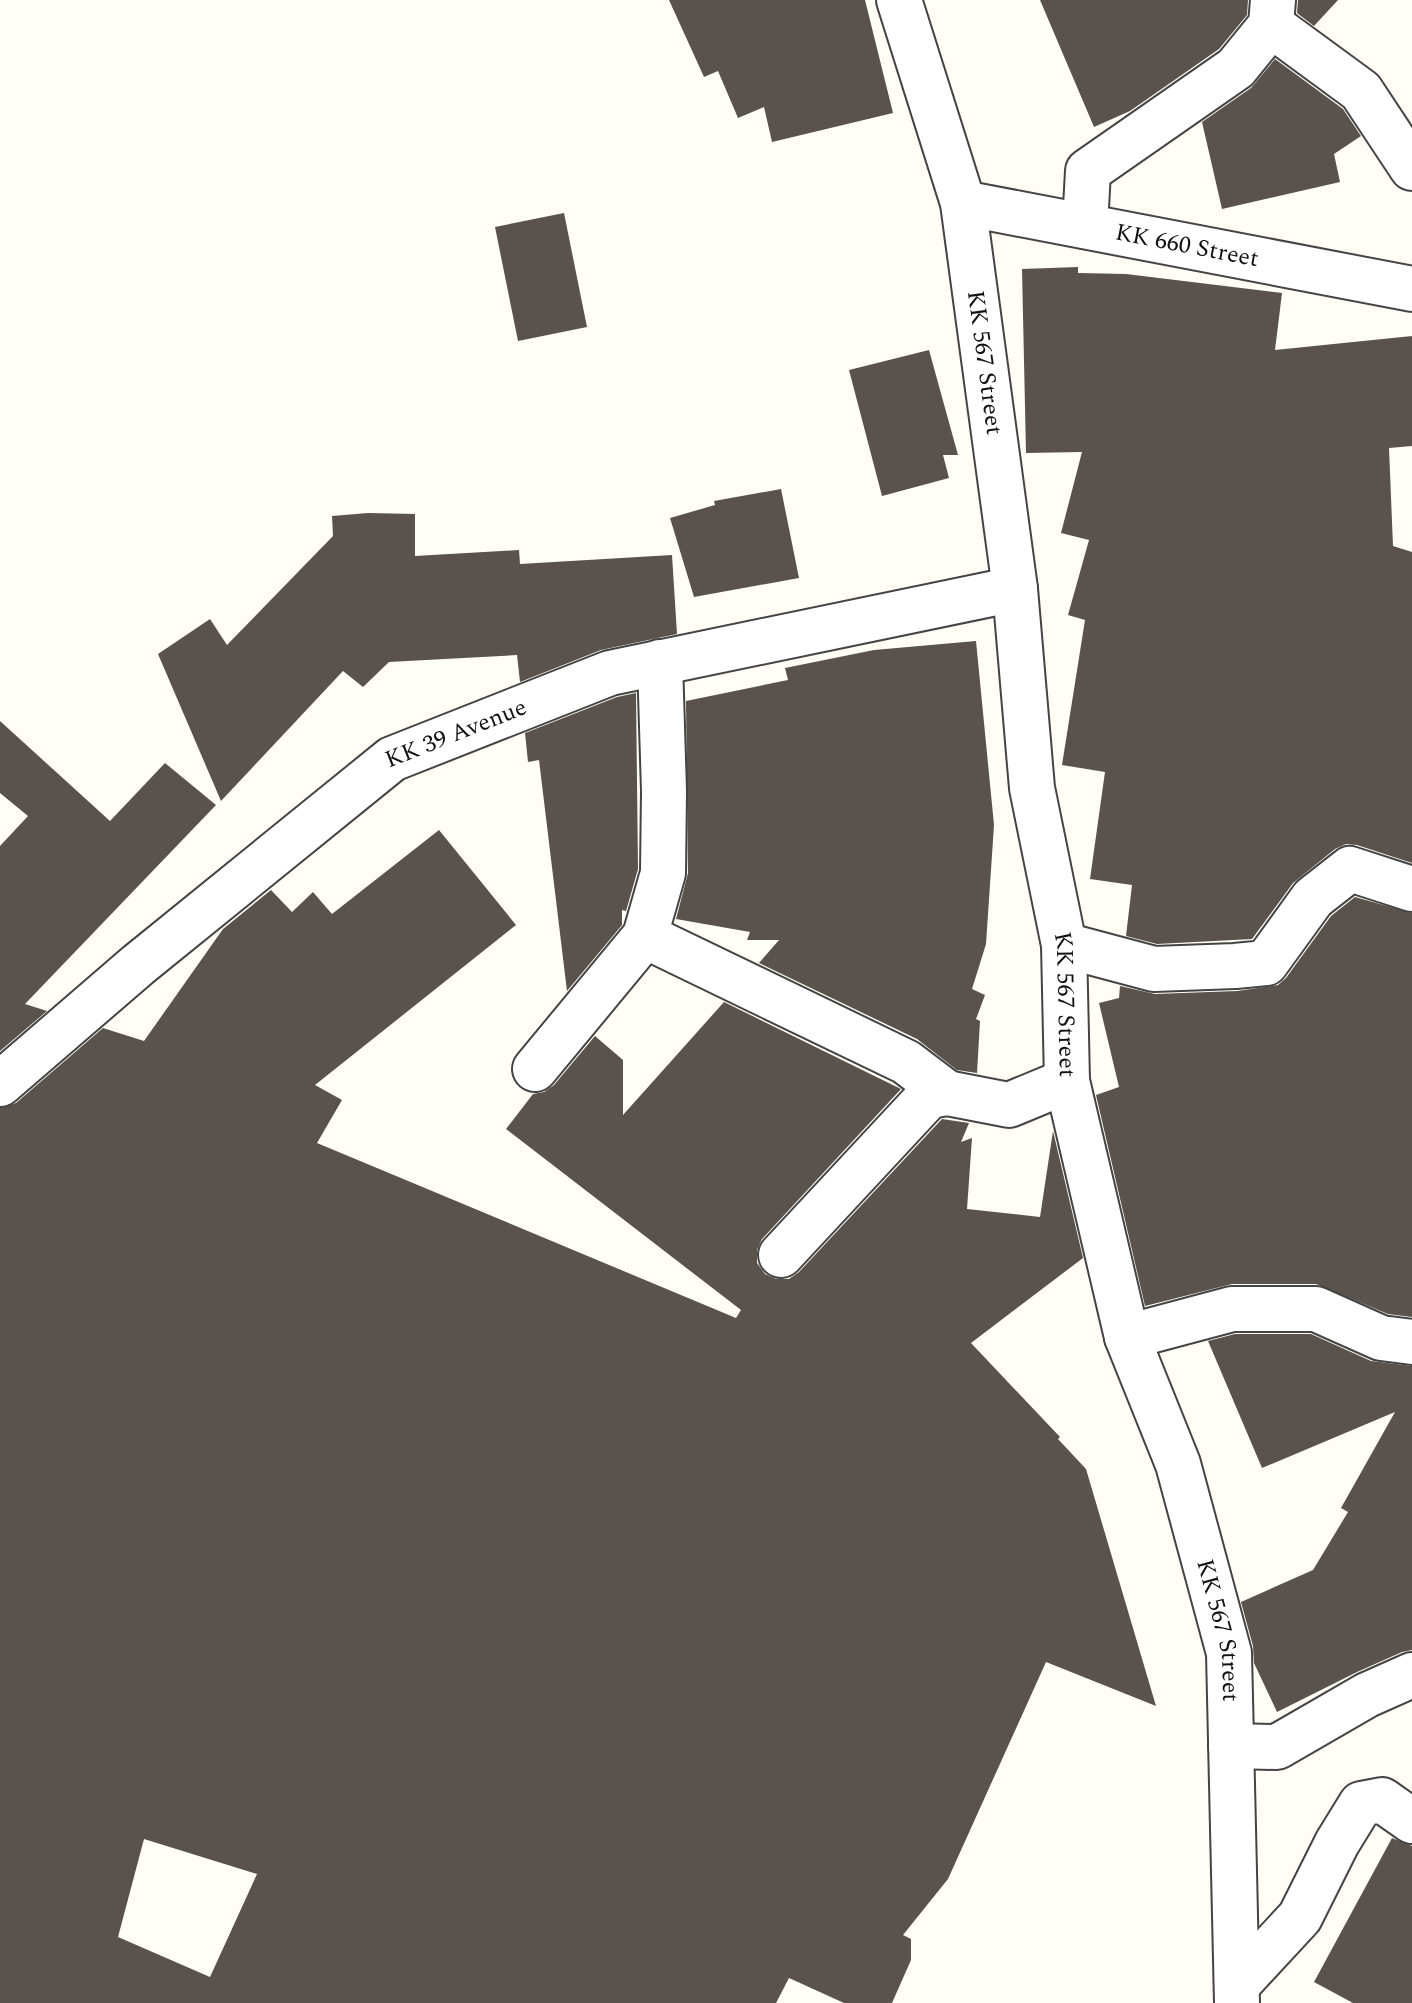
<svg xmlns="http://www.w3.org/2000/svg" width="1412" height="2003" font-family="Spectral,serif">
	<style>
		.building { fill: #5a524d; fill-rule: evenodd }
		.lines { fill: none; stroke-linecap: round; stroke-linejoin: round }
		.minor-casing { stroke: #444; stroke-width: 48 }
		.minor { stroke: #fff; stroke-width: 44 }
		.labels { text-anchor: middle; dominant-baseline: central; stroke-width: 8; stroke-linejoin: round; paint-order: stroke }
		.street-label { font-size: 24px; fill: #111; stroke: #fff }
	</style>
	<rect width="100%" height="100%" fill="#fffdf5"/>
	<!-- building -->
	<path class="building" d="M669 0H865L893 113 772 142 764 107 738 118 718 71 704 77Z
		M1040 0H1248L1247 15 1219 49 1130 111 1094 127Z
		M1298 0H1338L1314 26 1297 13Z
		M1275 59 1343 109 1361 136 1334 154 1340 182 1222 209 1202 122 1251 88Z
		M564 213 587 327 518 341 495 227Z
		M1078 267V273L1126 274 1282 293 1275 350 1412 336V446L1389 448 1393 546 1412 552V863L1357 845 1346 844 1335 849 1293 883 1252 939 1157 944 1126 936 1132 885 1090 879 1105 772 1062 765 1085 620 1068 615 1089 540 1061 533 1082 452 1026 453 1022 269Z
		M929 350 958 455H943L949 478 882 496 849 370Z
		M781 489 799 578 694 597 670 518 715 505 714 501Z
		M368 513 415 514V556L519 550 520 564 672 555 677 634 601 650 520 682 517 655 389 662 363 687 343 671 221 801 158 654 210 619 227 645 333 536 332 516Z
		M976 641 994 825 986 944 972 989 985 995 976 1019 980 1021 977 1073 957 1070 917 1039 759 963 779 940H747L750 932 676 919 688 873 686 701 788 680 785 668 874 650Z
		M636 693 638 869 626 911 622 910V925L567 991 539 760 528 762 525 733 617 697Z
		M0 721 110 821 165 763 216 805 25 1004 47 1011 0 1051V846L28 816 0 793Z
		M439 830 516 925 315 1085 342 1100 317 1143 736 1318 741 1310 506 1129 533 1094 544 1092 554 1085 595 1036 623 1060V1115L724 1002 901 1089 762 1239 757 1250V1263L765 1274 776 1279H789L799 1272 942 1119 969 1123 961 1142 972 1138 967 1209 1040 1217 1053 1131 1083 1258 971 1343 1060 1437 1058 1439 1086 1469 1156 1706 1046 1662 948 1879 903 1935 911 1939V1960L892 2003H844L789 1978 776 2003H0V1108L16 1103 103 1028 144 1041 223 929 271 890 292 912 313 892 332 914ZM144 1839 257 1874 210 1977 118 1937Z
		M1355 897 1412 913V1317L1388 1314 1316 1284H1232L1145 1306 1096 1095 1119 1087 1099 1003 1119 998 1120 986 1155 994 1237 991 1278 985 1286 978 1331 916Z
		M1235 1334H1311L1371 1361 1412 1366V1650L1402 1652 1357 1672 1277 1712 1254 1663 1253 1646 1241 1602 1313 1570 1348 1512 1341 1508 1395 1412 1262 1468 1208 1341Z
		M1392 1838 1412 1846V2003H1353L1314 1982Z"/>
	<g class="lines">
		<!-- minor casing -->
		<g class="minor-casing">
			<g id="minor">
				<path id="s1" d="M899 0 963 203 1015 589 1032 788 1064 945 1067 1081 1127 1337 1178 1464 1229 1653 1237 2003"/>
				<path d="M1271 25 1361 91 1412 168"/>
				<path id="s2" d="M963 203 1412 289"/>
				<path d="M1085 226 1088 171 1236 68 1271 25 1273 0"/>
				<path d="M645 936 906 1062 947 1093"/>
				<path d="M1064 945 1154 969 1235 966 1266 963 1313 898 1350 869 1412 889"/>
				<path d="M535 1069 645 936 663 873 664 791 660 662"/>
				<path id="s3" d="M0 1084 138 965 392 759 610 673 1015 589"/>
				<path d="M781 1255 929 1096 947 1093 1009 1105 1067 1081"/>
				<path d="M1127 1337 1232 1309H1316L1381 1338 1412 1342"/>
				<path d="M1231 1746 1277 1747 1367 1695 1412 1675"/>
				<path d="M1237 1985 1300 1917 1337 1843 1361 1804 1382 1800 1412 1821"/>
			</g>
		</g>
		<!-- minor -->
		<use href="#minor" class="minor"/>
	</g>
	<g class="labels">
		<!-- street labels -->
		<g class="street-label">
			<text stroke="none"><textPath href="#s2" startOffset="228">KK 660 Street</textPath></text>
			<text stroke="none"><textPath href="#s1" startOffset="374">KK 567 Street</textPath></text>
			<text stroke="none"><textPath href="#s3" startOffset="578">KK 39 Avenue</textPath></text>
			<text stroke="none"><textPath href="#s1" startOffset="1022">KK 567 Street</textPath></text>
			<text stroke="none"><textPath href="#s1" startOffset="1670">KK 567 Street</textPath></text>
		</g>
	</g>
</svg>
